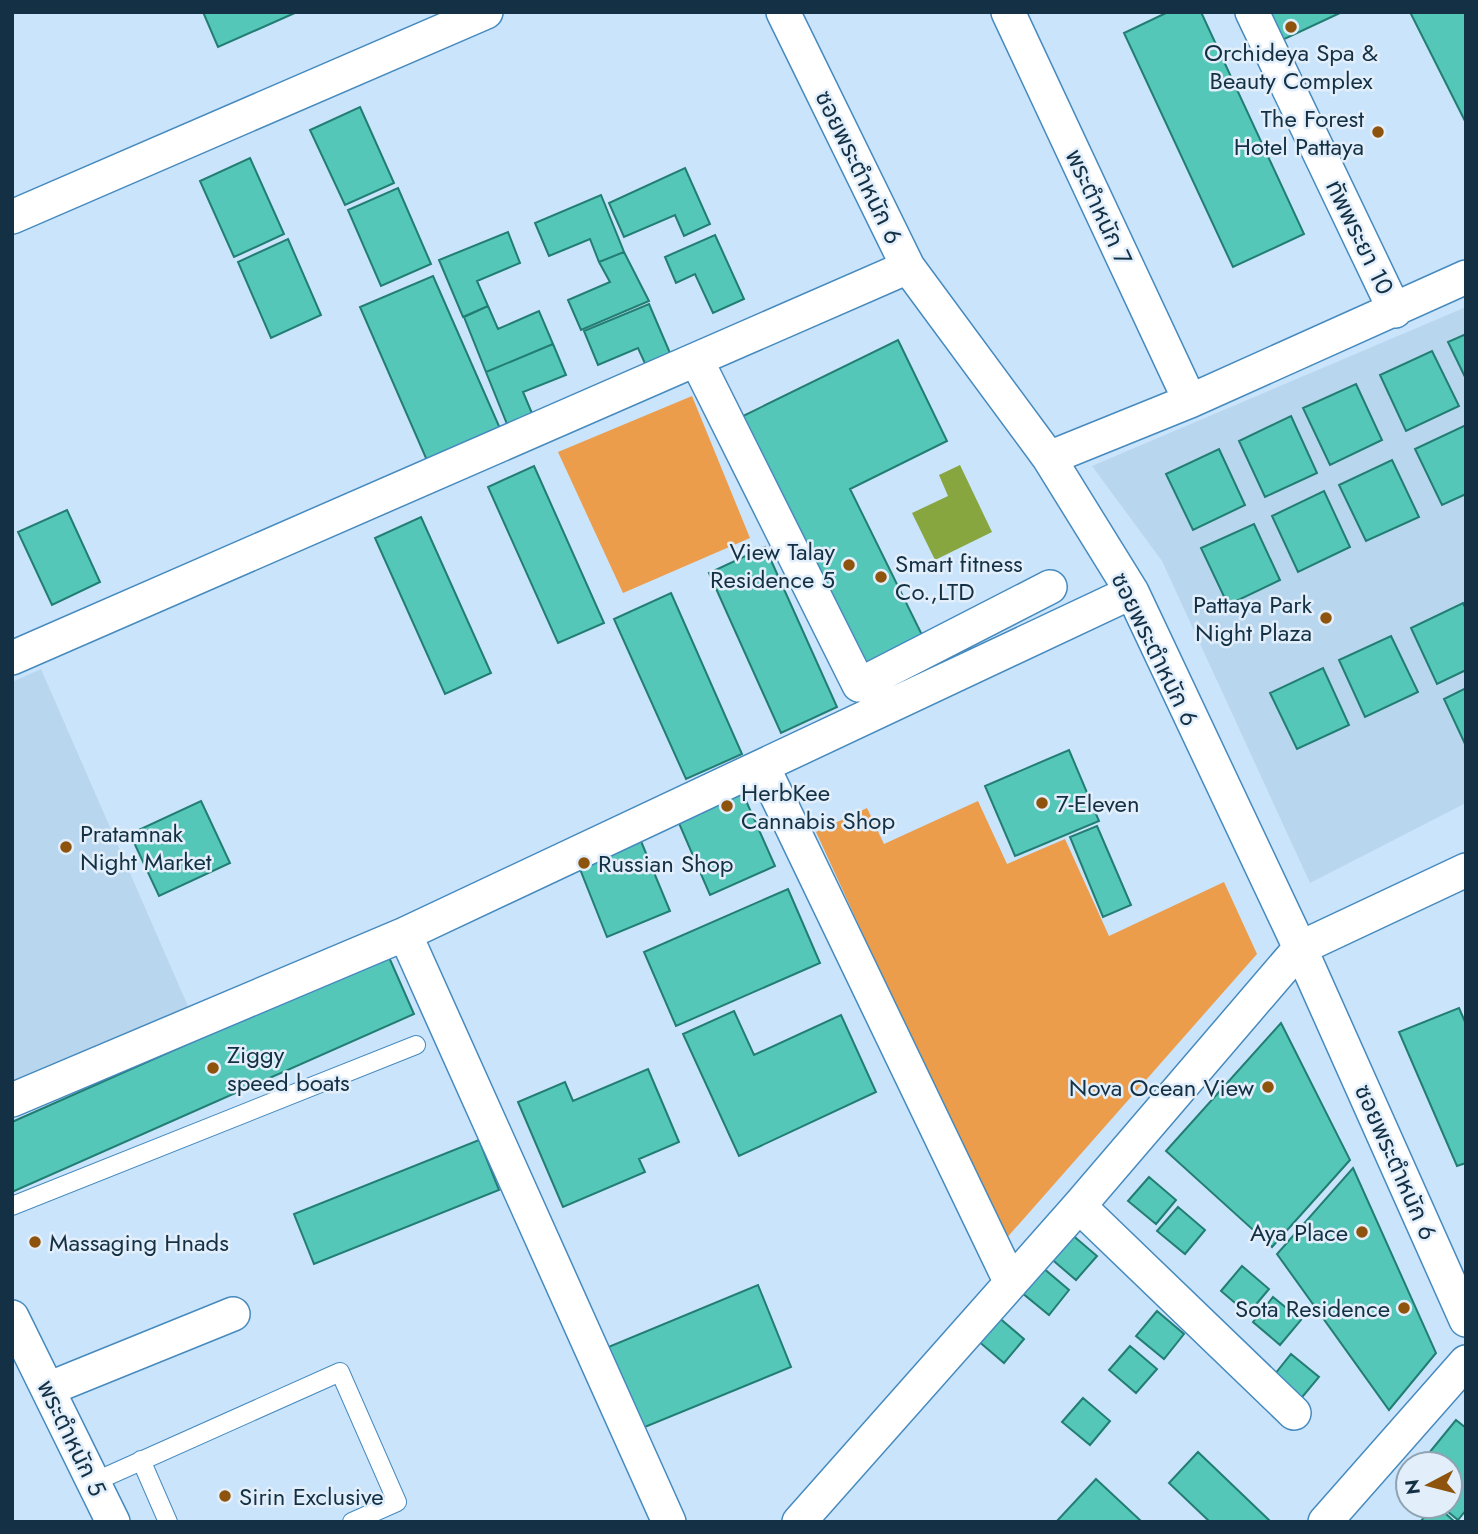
<svg xmlns="http://www.w3.org/2000/svg" width="1478" height="1534" font-family="Jost,'Noto Sans Thai',sans-serif">
	<style>
		.built { fill: #b9d6ef }
		.forest { fill: #eb9d4c }
		.water { fill: #87a640 }
		.building { fill: #55c7b8; stroke: #227d73; stroke-width: 2 }
		.lines { fill: none; stroke-linecap: round; stroke-linejoin: round }
		.service-casing { stroke: #468abe; stroke-width: 20 }
		.minor-casing { stroke: #468abe; stroke-width: 36 }
		.service { stroke: #fff; stroke-width: 18 }
		.minor { stroke: #fff; stroke-width: 33 }
		.poi-dot { fill: #8e540e; stroke: #e2effb; stroke-width: 2.5 }
		.labels { text-anchor: middle; dominant-baseline: central; stroke-width: 5; stroke-linejoin: round; paint-order: stroke }
		.poi-label { font-size: 24px; fill: #133045; stroke: #e2effb; text-anchor: start }
		.street-label { font-size: 24px; fill: #133045; stroke: #e2effb }
	</style>
	<rect width="100%" height="100%" fill="#cae4fb"/>
	<!-- built -->
	<path class="built" d="M1466 307V803L1310 883 1162 561 1092 466Z
		M41 669 191 1013 12 1092V682Z"/>
	<!-- forest -->
	<path class="forest" d="M692 396 750 538 623 593 558 452Z
		M978 801 1007 864 1065 839 1109 936 1224 882 1257 954 1004 1241 816 832 867 808 884 844Z"/>
	<!-- water -->
	<path class="water" d="M960 465 992 532 935 560 912 513 948 496 939 475Z"/>
	<!-- building -->
	<path class="building" d="M203 12H297L218 47Z
		M1168 12H1201L1304 234 1233 267 1124 33Z
		M1264 12H1342L1278 42Z
		M1410 12H1466V123Z
		M360 107 394 183 345 205 310 130Z
		M250 158 284 234 234 257 200 181Z
		M685 168 710 224 684 236 675 215 624 237 609 203Z
		M398 188 431 264 381 286 348 210Z
		M601 195 624 252 599 262 590 239 549 256 535 223Z
		M508 232 520 263 477 281 488 306 463 317 439 260Z
		M715 235 744 299 713 313 695 274 676 283 665 257Z
		M288 239 321 315 271 338 238 262Z
		M624 252 649 301 581 330 568 300 610 282 599 262Z
		M433 276 502 433 429 465 360 307Z
		M649 304 673 360 648 370 638 348 598 365 584 331Z
		M488 306 498 329 539 311 553 344 486 372 464 317Z
		M1466 334V379L1448 342Z
		M898 340 947 441 850 489 925 641 862 673 737 419Z
		M553 344 566 375 523 392 534 418 509 429 486 372Z
		M1432 351 1459 406 1406 431 1380 375Z
		M1356 384 1382 440 1330 465 1303 408Z
		M1291 416 1317 473 1265 497 1239 441Z
		M1466 425V494L1442 505 1415 449Z
		M1219 449 1245 505 1193 530 1166 474Z
		M1392 460 1419 517 1366 541 1339 485Z
		M534 466 604 623 558 643 488 487Z
		M1324 491 1350 547 1298 572 1272 516Z
		M67 510 100 582 52 605 18 532Z
		M421 517 491 673 445 694 375 538Z
		M1254 524 1280 580 1228 605 1201 548Z
		M765 547 837 707 781 733 709 573Z
		M671 593 742 754 686 779 614 619Z
		M1463 603 1466 609V670L1437 684 1411 628Z
		M1391 636 1418 692 1365 717 1339 660Z
		M1323 668 1349 725 1297 749 1270 693Z
		M1466 688V746L1444 699Z
		M1069 750 1099 821 1015 856 985 786Z
		M739 785 775 866 710 895 675 814Z
		M201 801 230 863 159 896 130 834Z
		M1097 826 1131 905 1103 917 1070 837Z
		M638 834 670 911 607 937 576 859Z
		M788 889 820 963 676 1026 644 952Z
		M388 955 414 1014 12 1192V1122Z
		M1459 1008 1466 1024V1163L1457 1166 1399 1032Z
		M734 1011 754 1055 841 1015 876 1092 739 1156 683 1034Z
		M1281 1023 1350 1160 1272 1247 1166 1151Z
		M648 1069 679 1142 639 1159 645 1172 563 1207 518 1102 565 1082 573 1101Z
		M479 1140 499 1190 314 1264 294 1214Z
		M1353 1168 1436 1353 1389 1410 1277 1254Z
		M1149 1177 1176 1200 1156 1224 1128 1201Z
		M1178 1207 1205 1230 1185 1254 1157 1231Z
		M1070 1233 1097 1256 1076 1280 1049 1257Z
		M1242 1266 1269 1289 1248 1314 1221 1291Z
		M1042 1267 1069 1290 1049 1315 1021 1292Z
		M758 1285 791 1367 640 1429 606 1348Z
		M1273 1297 1301 1320 1280 1345 1253 1322Z
		M1157 1311 1184 1334 1164 1359 1136 1336Z
		M997 1316 1024 1339 1004 1363 977 1340Z
		M1130 1346 1157 1369 1136 1393 1109 1370Z
		M1291 1354 1319 1377 1298 1402 1271 1379Z
		M1083 1398 1110 1421 1090 1445 1062 1422Z
		M1456 1420 1466 1428V1510L1458 1520 1441 1506H1450V1464H1420Z
		M1198 1452 1271 1522H1210L1169 1483Z
		M1096 1479 1142 1522H1056Z
		M1434 1506H1437L1455 1522H1420Z"/>
	<g class="lines">
		<!-- service casing -->
		<g class="service-casing">
			<path id="service" d="M12 1206 416 1045
				M141 1460 168 1522
				M94 1482 340 1372 397 1502 352 1522"/>
		</g>
		<!-- minor casing -->
		<g class="minor-casing">
			<path id="minor" d="M783 12 908 267 1049 458 1132 592 1300 948 1466 1320
				M1008 12 1190 401
				M1252 12 1395 311
				M12 217 486 12
				M697 361 859 685 1050 587
				M1049 458 1190 401 1466 277
				M12 658 908 267
				M763 767 1011 1283
				M405 934 669 1522
				M12 1100 405 934 1132 592
				M1079 1206 1294 1413
				M12 1317 113 1522
				M48 1389 233 1314
				M799 1522 1079 1206 1300 948 1466 870
				M1325 1522 1466 1362"/>
		</g>
		<!-- service -->
		<use href="#service" class="service"/>
		<!-- minor -->
		<use href="#minor" class="minor"/>
	</g>
	<!-- markers -->
	<g class="poi-dot">
		<circle cx="1291" cy="27" r="7"/>
		<circle cx="1378" cy="132" r="7"/>
		<circle cx="849" cy="565" r="7"/>
		<circle cx="881" cy="577" r="7"/>
		<circle cx="1326" cy="618" r="7"/>
		<circle cx="1042" cy="803" r="7"/>
		<circle cx="727" cy="806" r="7"/>
		<circle cx="66" cy="847" r="7"/>
		<circle cx="584" cy="863" r="7"/>
		<circle cx="213" cy="1068" r="7"/>
		<circle cx="1268" cy="1087" r="7"/>
		<circle cx="1362" cy="1232" r="7"/>
		<circle cx="35" cy="1242" r="7"/>
		<circle cx="1404" cy="1308" r="7"/>
		<circle cx="225" cy="1496" r="7"/>
	</g>
	<g class="labels">
		<!-- poi labels -->
		<g class="poi-label">
			<text x="1291" y="52" text-anchor="middle">Orchideya Spa &amp;<tspan x="1291" dy="28">Beauty Complex</tspan></text>
			<text x="1364" y="118" text-anchor="end">The Forest<tspan x="1364" dy="28">Hotel Pattaya</tspan></text>
			<text x="835" y="551" text-anchor="end">View Talay<tspan x="835" dy="28">Residence 5</tspan></text>
			<text x="895" y="563">Smart fitness<tspan x="895" dy="28">Co.,LTD</tspan></text>
			<text x="1312" y="604" text-anchor="end">Pattaya Park<tspan x="1312" dy="28">Night Plaza</tspan></text>
			<text x="741" y="792">HerbKee<tspan x="741" dy="28">Cannabis Shop</tspan></text>
			<text x="1056" y="803">7-Eleven</text>
			<text x="80" y="833">Pratamnak<tspan x="80" dy="28">Night Market</tspan></text>
			<text x="598" y="863">Russian Shop</text>
			<text x="227" y="1054">Ziggy<tspan x="227" dy="28">speed boats</tspan></text>
			<text x="1254" y="1087" text-anchor="end">Nova Ocean View</text>
			<text x="1348" y="1232" text-anchor="end">Aya Place</text>
			<text x="49" y="1242">Massaging Hnads</text>
			<text x="1390" y="1308" text-anchor="end">Sota Residence</text>
			<text x="239" y="1496">Sirin Exclusive</text>
		</g>
		<!-- street labels -->
		<g class="street-label">
			<text transform="translate(859 167) rotate(64)">ซอยพระตำหนัก 6</text>
			<text transform="translate(1099 207) rotate(65)">พระตำหนัก 7</text>
			<text transform="translate(1360 237) rotate(64)">ทัพพระยา 10</text>
			<text transform="translate(1155 649) rotate(64)">ซอยพระตำหนัก 6</text>
			<text transform="translate(1396 1162) rotate(66)">ซอยพระตำหนัก 6</text>
			<text transform="translate(72 1438) rotate(64)">พระตำหนัก 5</text>
		</g>
	</g>
	<!-- border -->
	<rect width="1478" height="1534" fill="none" stroke="#133045" stroke-width="28"/>
	<!-- north arrow -->
	<g transform="translate(1429 1485) rotate(263)"><circle r="33" fill="#e2effb" stroke="#8fa3b2" stroke-width="2"/>
	<path d="M0-5L12 26L0 18L-12 26Z" fill="#8e540e"/>
	<text y="-10" font-size="19" font-weight="bold" text-anchor="middle" fill="#133045">N</text>
	</g>
</svg>
